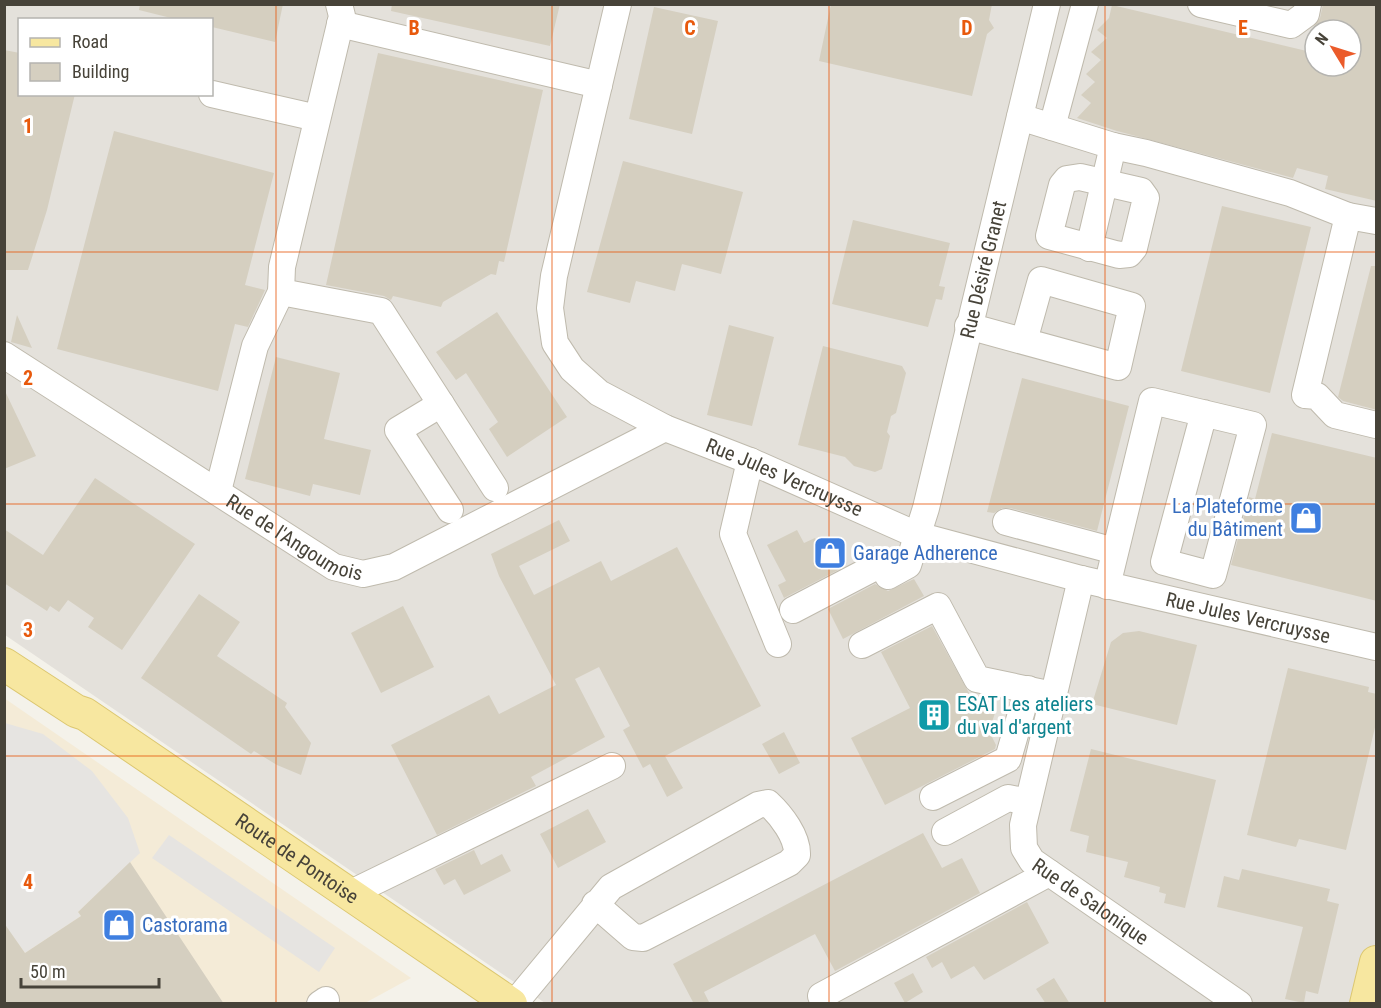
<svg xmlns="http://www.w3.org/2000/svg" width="1381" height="1008" font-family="'Roboto Condensed',sans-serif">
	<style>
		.commercial { fill: #f4ebd7 }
		.industrial { fill: #e4e1db; fill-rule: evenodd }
		.parking { fill: #e6e4e1 }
		.building { fill: #d5cfc0 }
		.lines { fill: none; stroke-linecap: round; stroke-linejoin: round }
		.minor-casing { stroke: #bfbaad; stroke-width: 28 }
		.major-casing { stroke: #dcc770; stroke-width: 34 }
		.minor { stroke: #fff; stroke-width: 26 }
		.major { stroke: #f7e7a0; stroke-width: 32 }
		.grid { fill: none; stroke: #e8590c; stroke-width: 1.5; stroke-opacity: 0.55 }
		.labels { text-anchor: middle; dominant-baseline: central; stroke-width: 6; stroke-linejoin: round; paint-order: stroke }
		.street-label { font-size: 20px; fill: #474339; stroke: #fff }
		.shop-label { font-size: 20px; fill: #366cbe; stroke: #fff; text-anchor: start }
		.culture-label { font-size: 20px; fill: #0d838f; stroke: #fff; text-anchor: start }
		.grid-label { font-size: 20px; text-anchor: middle; font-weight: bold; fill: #e8590c; stroke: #fff; stroke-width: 6; stroke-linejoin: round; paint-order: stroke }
	</style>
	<rect width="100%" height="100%" fill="#f4f2ea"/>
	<!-- commercial -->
	<path class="commercial" d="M4 698 411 978 365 1003H5Z"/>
	<!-- industrial -->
	<path class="industrial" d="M5 5H1376V1003H545L5 635ZM20 20H212V94H20ZM1315 30H1351V66H1315Z"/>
	<!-- parking -->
	<path class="parking" d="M5 723 43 734 92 771 128 818 140 853 78 912 81 916 25 953 12 935 5 938Z
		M169 835 335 948 319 972 152 858Z"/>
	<!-- building -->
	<path class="building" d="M140 4H283L275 42 212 27V20H179L139 10Z
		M392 4H560L550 46 391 11Z
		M831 4H992L989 20 994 28 987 34 972 96 819 61Z
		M1323 4H1377V201L1325 189 1328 176 1297 168 1293 178 1117 131 1077 118 1091 103 1081 95 1095 82 1086 74 1101 60 1091 52 1107 38 1097 30 1109 18 1112 5 1315 53V66H1351V30H1311L1320 18Z
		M654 7 718 21 692 134 629 119Z
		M4 50 20 53V94H75L47 210 28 270H4Z
		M378 53 543 90 504 262 499 261 496 275 491 274 443 302 441 307 393 296 391 300 384 296 326 285Z
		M114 131 274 173 245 285 265 290 248 327 235 324 218 391 57 349Z
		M623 161 743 192 721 274 682 264 675 291 636 281 630 303 587 292Z
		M1222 206 1311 227 1270 393 1181 371Z
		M853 220 950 243 939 286 945 287 942 300 936 299 928 327 832 304Z
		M1371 266H1377V410L1343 401 1338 397Z
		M497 312 567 417 507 457 489 429 498 422 466 373 456 380 436 352Z
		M17 315 32 348 11 342Z
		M729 325 774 337 752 426 707 415Z
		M823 346 902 366 906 373 896 413 891 416 887 432 890 436 882 469 875 472 854 466 845 457 798 445Z
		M276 357 340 373 324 439 371 450 360 495 313 484 310 496 245 479Z
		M1022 378 1129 406 1097 531 1010 508H1002L994 513 987 512Z
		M4 389 36 456 4 469Z
		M1272 433 1377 458V601L1231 565 1249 497 1255 499Z
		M95 478 195 544 122 650 88 627 94 618 68 600 59 612 50 606 47 611 4 583V529L43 555Z
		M559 520 570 541 519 566 534 595 601 561 611 581 677 547 761 706 665 756 683 788 667 797 650 764 643 768 623 730 630 726 599 667 575 679 605 737 531 777 536 786 437 835 391 745 489 695 499 714 556 685 499 576 491 554Z
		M797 530 804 543 815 538 822 552 833 546 844 567 784 598 778 585 786 581 767 545Z
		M914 579 924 596 843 639 828 609 875 584 888 591Z
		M199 594 240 622 217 656 287 703 285 707 311 743 301 775 277 765 254 751 251 754 141 678Z
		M403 606 434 667 381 693 351 633Z
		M932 626 979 711 995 713 989 731 996 745 995 749 885 805 851 738 910 708 881 652Z
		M1139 631 1197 645 1177 725 1092 704 1111 642 1123 633Z
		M1288 668 1369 687 1368 692 1377 694V719L1346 850 1299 839 1296 847 1247 835Z
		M784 732 800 763 779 774 762 744Z
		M1091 749 1216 780 1185 908 1164 903 1166 894 1159 892 1160 887 1124 877 1128 862 1086 852 1089 836 1070 831Z
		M588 809 606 842 558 868 540 834Z
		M923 833 942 868 962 858 980 893 835 971 815 934 704 992 710 1004H694L673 964Z
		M474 850 481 865 502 854 511 871 464 895 455 879 444 885 435 869Z
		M130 862 224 1004H4V923L25 953 81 916 78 912Z
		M1242 869 1330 889 1327 901 1339 904 1318 994 1306 991 1304 1003 1285 999 1303 927 1217 907 1224 876 1239 880Z
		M1027 902 1049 943 984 980 974 966 951 979 942 962 932 968 926 957Z
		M913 973 923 992 905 1003 894 983Z
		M1054 978 1070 1004H1046L1036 989Z"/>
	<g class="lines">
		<!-- minor casing -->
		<g class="minor-casing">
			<g id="minor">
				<path id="s1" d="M618 4 554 276 550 308 555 343 572 369 599 393 665 428 750 461 917 535 1081 579 1376 647"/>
				<path d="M1201 4 1291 25 1306 14 1308 4"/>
				<path d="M340 24 599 85"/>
				<path d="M212 94 317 118"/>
				<path d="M1020 117 1113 146 1089 248"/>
				<path d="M1052 127 1085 4"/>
				<path d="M1113 146 1146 153 1290 193 1348 216"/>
				<path d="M1080 177 1141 191 1146 198 1134 248 1129 254 1119 255 1049 236 1062 185 1067 179Z"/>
				<path d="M1376 221 1348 216 1305 395 1317 396 1335 415 1376 425"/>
				<path d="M281 292 381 311 495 488"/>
				<path d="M968 326 1118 367 1132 306 1041 280 1024 341"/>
				<path id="s2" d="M4 355 334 567 363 574 394 567 665 428"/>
				<path d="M441 404 398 430 450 510"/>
				<path d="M750 461 733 534 778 644"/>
				<path d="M218 491 255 346 281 292 282 267 342 16 339 4"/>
				<path d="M1006 522 1115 551"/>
				<path id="s3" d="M1081 579 1023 825 1024 848 1032 861 1239 1004"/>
				<path d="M1107 586 1152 401 1253 425 1213 575 1164 562 1204 413"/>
				<path id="s4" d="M793 610 881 564 888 576 908 565 926 508 1047 4"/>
				<path d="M862 645 938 606 977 679 1053 695"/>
				<path d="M933 797 1008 759 1028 689"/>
				<path d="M945 832 1008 798 1028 802"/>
				<path d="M349 894 612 766"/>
				<path d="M821 996 1049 873"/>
				<path d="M320 1004 326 1000"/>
				<path d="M514 1004 611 887 758 805 768 803C781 815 798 837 797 855L789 863 643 938 633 937 595 904"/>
			</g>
		</g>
		<!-- major casing -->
		<g class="major-casing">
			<g id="major">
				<path id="s5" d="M4 664 76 711 85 714 511 1004"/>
				<path d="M1366 1004 1376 962"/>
			</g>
		</g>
		<!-- minor -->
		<use href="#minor" class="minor"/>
		<!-- major -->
		<use href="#major" class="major"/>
	</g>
	<!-- grid -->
	<path class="grid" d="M276 4V1004M552 4V1004M829 4V1004M1105 4V1004M4 252H1376M4 504H1376M4 756H1376"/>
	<!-- icons -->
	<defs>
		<g id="shop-square" transform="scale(1.725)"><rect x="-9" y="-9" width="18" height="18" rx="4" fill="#3f7fe0" stroke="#fff"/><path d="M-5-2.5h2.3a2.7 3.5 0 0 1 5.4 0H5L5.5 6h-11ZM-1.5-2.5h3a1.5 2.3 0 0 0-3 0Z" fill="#fff"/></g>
		<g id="building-square" transform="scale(1.725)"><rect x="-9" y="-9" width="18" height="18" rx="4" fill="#0f9aa8" stroke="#fff"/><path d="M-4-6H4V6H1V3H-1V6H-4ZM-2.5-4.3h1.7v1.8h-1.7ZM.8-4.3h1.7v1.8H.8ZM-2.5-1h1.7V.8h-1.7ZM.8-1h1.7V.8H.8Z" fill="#fff"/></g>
	</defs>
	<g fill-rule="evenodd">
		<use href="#shop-square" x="1306" y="518"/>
		<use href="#shop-square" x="830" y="553"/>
		<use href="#building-square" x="934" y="715"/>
		<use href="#shop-square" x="119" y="925"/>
	</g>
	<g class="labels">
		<!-- street labels -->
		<g class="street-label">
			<text stroke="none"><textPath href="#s4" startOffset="441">Rue Désiré Granet</textPath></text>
			<text stroke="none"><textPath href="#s1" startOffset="618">Rue Jules Vercruysse</textPath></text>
			<text stroke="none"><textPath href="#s2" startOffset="344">Rue de l'Angoumois</textPath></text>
			<text stroke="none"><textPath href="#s1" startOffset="1104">Rue Jules Vercruysse</textPath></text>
			<text stroke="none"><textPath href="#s5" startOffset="352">Route de Pontoise</textPath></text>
			<text stroke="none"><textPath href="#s3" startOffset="362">Rue de Salonique</textPath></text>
		</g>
		<!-- shop labels -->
		<g class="shop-label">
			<text x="1283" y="506" text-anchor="end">La Plateforme<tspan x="1283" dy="23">du Bâtiment</tspan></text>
			<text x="853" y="553">Garage Adherence</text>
			<text x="142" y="925">Castorama</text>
		</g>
		<!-- culture labels -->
		<g class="culture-label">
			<text x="957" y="704">ESAT Les ateliers<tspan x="957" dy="23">du val d'argent</tspan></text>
		</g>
	</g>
	<g class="grid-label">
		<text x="414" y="35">B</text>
		<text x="690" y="35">C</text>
		<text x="967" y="35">D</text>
		<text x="1243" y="35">E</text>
		<text x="28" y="133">1</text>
		<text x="28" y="385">2</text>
		<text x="28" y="637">3</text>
		<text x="28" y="889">4</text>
	</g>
	<!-- border -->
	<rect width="1381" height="1008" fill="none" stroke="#474339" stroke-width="12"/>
	<!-- legend -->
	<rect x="18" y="18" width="195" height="78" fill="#ffffff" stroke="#b5b4b0" stroke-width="1.5"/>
	<rect x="30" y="38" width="30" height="9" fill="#f7e7a0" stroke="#b5b4b0" stroke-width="1.5"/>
	<text x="72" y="48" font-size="18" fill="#474339">Road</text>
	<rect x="30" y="63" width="30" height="18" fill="#d5cfc0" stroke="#b5b4b0" stroke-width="1.5"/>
	<text x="72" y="78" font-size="18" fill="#474339">Building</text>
	<!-- north arrow -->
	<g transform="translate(1333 48) rotate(308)"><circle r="28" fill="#ffffff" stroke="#b5b4b0" stroke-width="1.5"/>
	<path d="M0-4.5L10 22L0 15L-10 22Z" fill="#eb5b2a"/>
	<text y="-9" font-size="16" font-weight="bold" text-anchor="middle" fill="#474339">N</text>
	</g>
	<!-- scale -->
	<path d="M21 978v9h138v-9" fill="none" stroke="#474339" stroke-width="3"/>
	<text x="30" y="978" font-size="18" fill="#474339" stroke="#ffffff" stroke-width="4.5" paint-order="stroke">50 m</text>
</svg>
